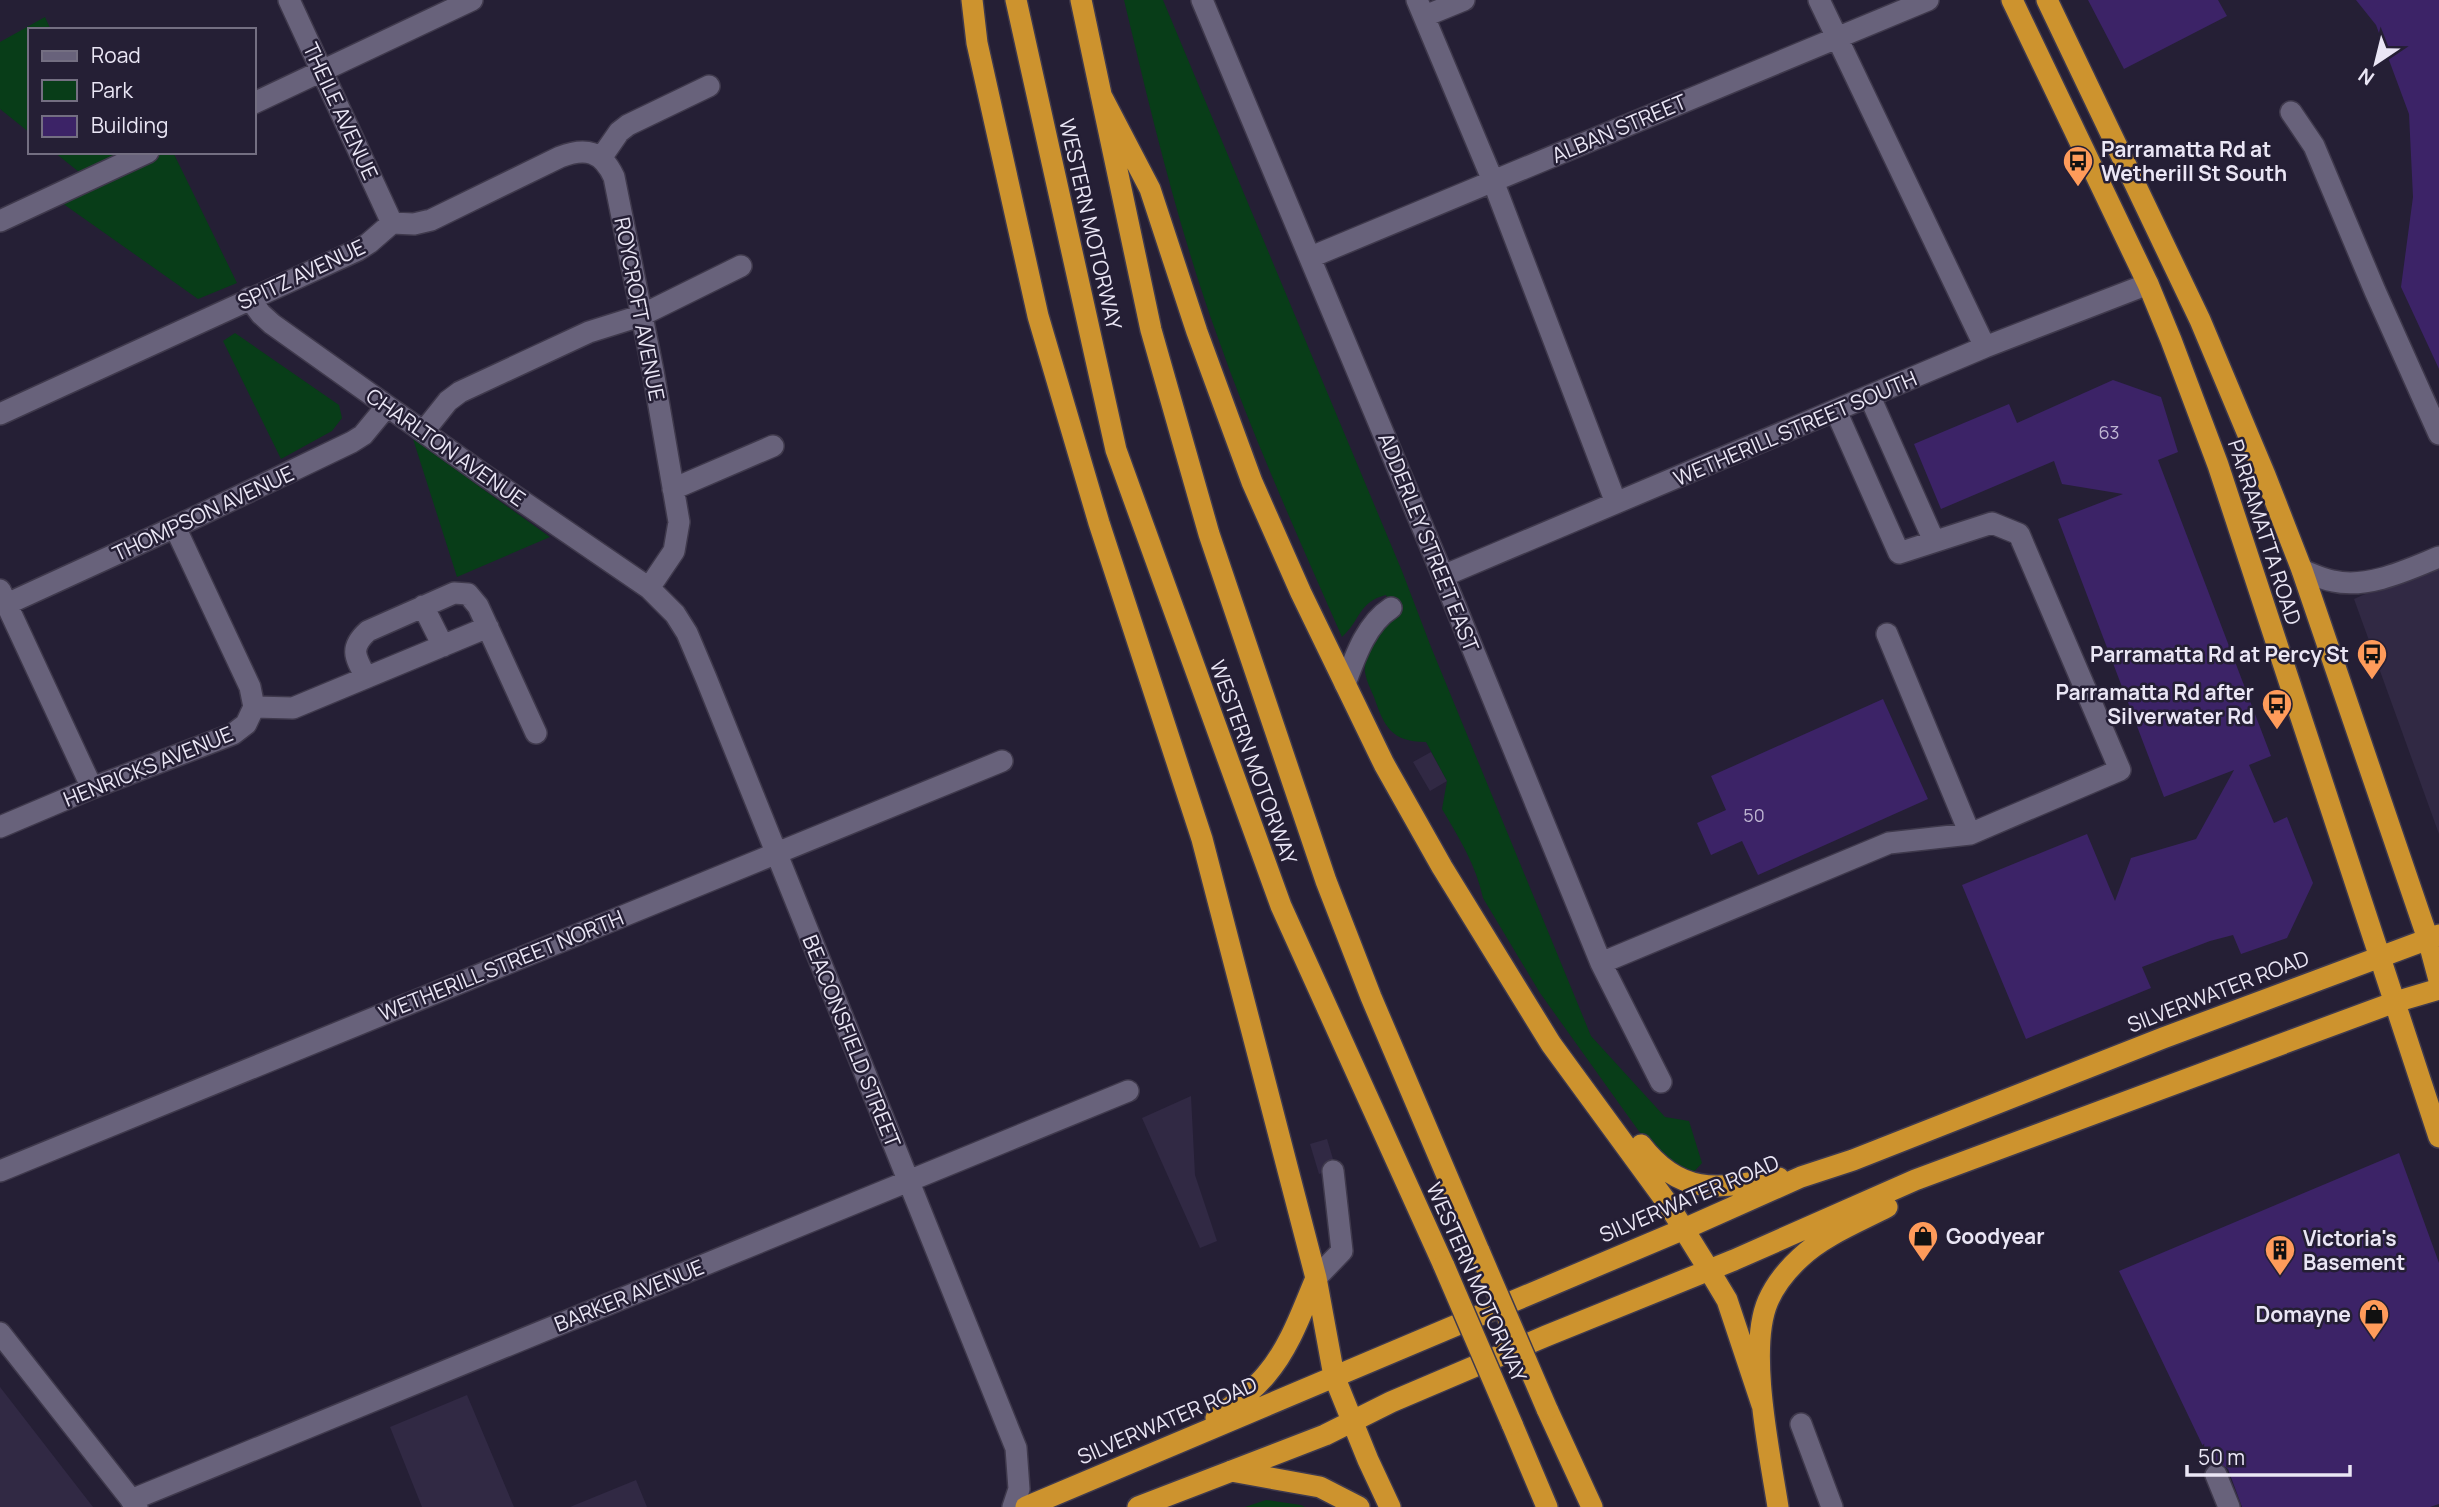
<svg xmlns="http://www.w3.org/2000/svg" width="2439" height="1507" font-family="Manrope,sans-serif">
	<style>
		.built { fill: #312944 }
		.green { fill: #083d18 }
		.building { fill: #3c2367 }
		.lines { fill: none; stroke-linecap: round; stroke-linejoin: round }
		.minor-casing { stroke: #3f394c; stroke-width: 24 }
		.highway-casing { stroke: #3f394c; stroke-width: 24 }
		.minor { stroke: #68627b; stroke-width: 21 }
		.highway { stroke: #cd932e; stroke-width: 21 }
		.highway-bridge-casing { stroke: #3f394c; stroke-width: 24; stroke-linecap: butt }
		.highway-bridge { stroke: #cd932e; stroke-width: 21 }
		.labels { text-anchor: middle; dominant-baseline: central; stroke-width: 5; stroke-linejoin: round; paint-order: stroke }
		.number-label { font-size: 18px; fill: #beb5d2 }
		.street-label { font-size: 21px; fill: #eae6f5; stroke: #251f35 }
		.poi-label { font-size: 21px; font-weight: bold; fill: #eae6f5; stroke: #251f35; text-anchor: start }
	</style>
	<rect width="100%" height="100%" fill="#251f35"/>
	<!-- built -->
	<path class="built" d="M2439 561V834L2354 599Z
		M1431 752 1447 781 1430 791 1413 762Z
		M1191 1096 1195 1175 1217 1241 1200 1248 1142 1118Z
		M1327 1139 1336 1169 1319 1174 1310 1144Z
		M0 1387 93 1507H0Z
		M467 1395 514 1507H422L390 1427Z
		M636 1480 647 1507H570Z"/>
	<!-- green -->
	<path class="green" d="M1124 0H1163L1402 571 1431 647 1591 1036 1665 1117 1689 1121 1702 1163 1693 1173C1668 1162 1656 1151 1638 1130L1540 993 1483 898C1476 865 1459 838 1442 809L1447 781 1426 742C1391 742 1384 726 1374 697 1371 690 1366 680 1365 672 1363 652 1382 629 1394 615L1386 595C1358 602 1361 620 1342 637 1299 539 1254 440 1218 338 1178 228 1151 113 1124 0Z
		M45 17 51 30H30V133L0 109V42Z
		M54 152H112L115 159 84 176Z
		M162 152H173L237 283 198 299 62 203Z
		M235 333 339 405 342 418 332 431 281 459 223 341Z
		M413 439 550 537 457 577Z
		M1266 1500 1301 1505 1305 1507H1245Z"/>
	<!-- building -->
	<path class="building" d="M2088 0H2218L2227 16 2124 69Z
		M2356 0H2439V369L2401 287 2413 197 2409 114 2376 25Z
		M2113 380 2161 397 2178 452 2158 460 2271 756 2249 765 2274 823 2287 817 2313 883 2287 938 2241 954 2233 935 2210 941 2142 967 2151 988 2026 1039 1962 885 2087 834 2115 901 2131 858 2196 839 2234 770 2164 797 2058 519 2123 494 2062 484 2054 461 1941 509 1914 444 2009 404 2017 423Z
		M1883 699 1928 799 1758 875 1742 841 1711 855 1697 823 1726 810 1711 776Z
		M2399 1153 2439 1263V1504L2430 1507H2242L2228 1469 2218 1462 2211 1463 2119 1271Z"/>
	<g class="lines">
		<!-- minor casing -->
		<g class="minor-casing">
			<path id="minor" d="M289 0 392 223
				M1202 0 1443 576 1601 963 1661 1082
				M1417 0 1493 181 1616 503
				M1819 0 1985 347
				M1425 16 1464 0
				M254 103 472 0
				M2291 112 2314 146 2375 291 2439 434
				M601 158 619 132 628 125 709 86
				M0 221 148 152
				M1311 257 1928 0
				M249 298 261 314 272 324 484 475 649 588 675 614 687 633 706 678 1016 1448 1019 1489 1013 1507
				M1870 397 1934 541
				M0 414 358 250 369 243 392 223 414 224 431 220 560 157C586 147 602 151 614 177L653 371 679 522 674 551 649 588
				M424 431 448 401 460 392 589 332 640 316 741 266
				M673 489 773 446
				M175 527 250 687 254 707
				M2302 570C2312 574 2322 579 2333 581 2368 589 2407 570 2439 557
				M1443 576 1985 347 2148 284
				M0 590 92 788
				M7 604 175 527 352 442 363 435 387 406
				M423 606 443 646
				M1887 634 1970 834
				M366 677C355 657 349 648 368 631L454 593 468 594 478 606 536 733
				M1345 684C1355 657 1366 624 1391 608
				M0 827 92 788 233 734 246 724 254 707 293 708 488 627
				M1601 963 1889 843 1970 834 2120 770 2019 534 1992 523 1899 553 1836 411
				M0 1171 1002 761
				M1316 1278 1342 1251 1333 1171
				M0 1333 137 1507
				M1801 1424 1832 1507
				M2216 1475 2229 1507
				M131 1500 1128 1091"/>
		</g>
		<!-- highway casing -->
		<g class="highway-casing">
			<path id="highway" d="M972 0 977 43 1038 316 1099 523 1202 839 1316 1278 1334 1376 1368 1460 1390 1507
				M1016 0 1116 450 1281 906 1444 1266
				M1081 0 1151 330 1209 534 1326 881 1371 997 1479 1251
				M2012 0 2148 284 2171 340 2218 465 2439 1137
				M2047 0 2200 320 2265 475 2302 570 2428 939 2439 980
				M1101 95 1150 189 1197 332 1252 482 1301 593 1384 764 1442 867 1551 1044 1668 1204 1709 1270 1727 1300 1762 1405
				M1641 1145C1682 1198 1720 1188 1779 1178
				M1547 1409 1592 1507
				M1216 1418C1233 1405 1252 1392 1266 1375 1290 1347 1302 1311 1316 1278
				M1512 1424 1547 1507
				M1231 1471 1320 1487 1359 1507
				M1026 1507 1684 1229 1801 1177 1853 1160 2163 1038 2439 935
				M1138 1507 1325 1435 1391 1402 1546 1336 1734 1260 1915 1180 2395 1002 2439 989
				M1778 1507C1770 1455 1747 1349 1768 1301 1775 1285 1787 1270 1800 1258 1823 1236 1858 1222 1887 1207"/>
		</g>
		<!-- minor -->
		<use href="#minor" class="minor"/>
		<!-- highway -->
		<use href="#highway" class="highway"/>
		<!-- highway-bridge casing -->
		<g class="highway-bridge-casing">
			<path id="highway-bridge" d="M1479 1251 1547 1409
				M1444 1266 1512 1424"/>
		</g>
		<!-- highway-bridge -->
		<use href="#highway-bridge" class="highway-bridge"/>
	</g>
	<!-- icons -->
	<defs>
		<g id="bus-pin" transform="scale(1.575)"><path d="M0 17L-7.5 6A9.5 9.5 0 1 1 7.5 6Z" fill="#ff9b5a" stroke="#251f35"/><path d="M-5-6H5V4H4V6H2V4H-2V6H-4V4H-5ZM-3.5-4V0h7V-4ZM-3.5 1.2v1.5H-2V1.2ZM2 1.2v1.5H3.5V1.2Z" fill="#111"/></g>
		<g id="shop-pin" transform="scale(1.575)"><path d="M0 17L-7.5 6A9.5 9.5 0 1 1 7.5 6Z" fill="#ff9b5a" stroke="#251f35"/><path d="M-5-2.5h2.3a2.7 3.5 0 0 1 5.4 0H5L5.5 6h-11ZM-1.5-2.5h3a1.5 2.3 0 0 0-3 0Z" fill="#111"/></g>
		<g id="building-pin" transform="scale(1.575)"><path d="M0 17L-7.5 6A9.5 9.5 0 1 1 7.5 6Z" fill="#ff9b5a" stroke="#251f35"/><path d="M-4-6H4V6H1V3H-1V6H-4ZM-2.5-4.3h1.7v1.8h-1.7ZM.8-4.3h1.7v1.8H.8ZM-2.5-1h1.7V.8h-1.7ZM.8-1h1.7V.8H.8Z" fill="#111"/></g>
	</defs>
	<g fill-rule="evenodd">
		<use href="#bus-pin" x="2078" y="161"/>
		<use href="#bus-pin" x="2372" y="654"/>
		<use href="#bus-pin" x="2277" y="704"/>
		<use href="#shop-pin" x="1923" y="1236"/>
		<use href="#building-pin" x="2280" y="1250"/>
		<use href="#shop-pin" x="2374" y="1314"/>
	</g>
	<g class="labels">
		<!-- number labels -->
		<g class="number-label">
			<text x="2109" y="432">63</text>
			<text x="1754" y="815">50</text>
		</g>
		<!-- street labels -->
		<g class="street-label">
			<text transform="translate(341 111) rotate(65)">THEILE AVENUE</text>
			<text transform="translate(1619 128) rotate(-23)">ALBAN STREET</text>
			<text transform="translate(1091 224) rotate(77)">WESTERN MOTORWAY</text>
			<text transform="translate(301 274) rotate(-25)">SPITZ AVENUE</text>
			<text transform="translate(640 309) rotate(79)">ROYCROFT AVENUE</text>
			<text transform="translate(1795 428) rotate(-23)">WETHERILL STREET SOUTH</text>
			<text transform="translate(446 447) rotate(35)">CHARLTON AVENUE</text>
			<text transform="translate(203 513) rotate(-25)">THOMPSON AVENUE</text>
			<text transform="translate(2265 532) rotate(72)">PARRAMATTA ROAD</text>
			<text transform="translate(1429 542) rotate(68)">ADDERLEY STREET EAST</text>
			<text transform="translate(1254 762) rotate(70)">WESTERN MOTORWAY</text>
			<text transform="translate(148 766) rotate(-22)">HENRICKS AVENUE</text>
			<text transform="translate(501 965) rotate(-22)">WETHERILL STREET NORTH</text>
			<text transform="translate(2218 991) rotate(-21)">SILVERWATER ROAD</text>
			<text transform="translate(852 1041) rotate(68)">BEACONSFIELD STREET</text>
			<text transform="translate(1689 1198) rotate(-23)">SILVERWATER ROAD</text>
			<text transform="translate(1477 1282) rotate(66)">WESTERN MOTORWAY</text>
			<text transform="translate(629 1295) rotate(-22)">BARKER AVENUE</text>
			<text transform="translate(1167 1420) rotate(-23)">SILVERWATER ROAD</text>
		</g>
		<!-- poi labels -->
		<g class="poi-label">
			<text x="2101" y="149">Parramatta Rd at<tspan x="2101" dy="24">Wetherill St South</tspan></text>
			<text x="2349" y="654" text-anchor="end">Parramatta Rd at Percy St</text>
			<text x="2254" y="692" text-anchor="end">Parramatta Rd after<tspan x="2254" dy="24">Silverwater Rd</tspan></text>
			<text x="1946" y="1236">Goodyear</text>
			<text x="2303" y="1238">Victoria's<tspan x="2303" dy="24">Basement</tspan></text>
			<text x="2351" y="1314" text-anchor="end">Domayne</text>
		</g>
	</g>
	<!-- legend -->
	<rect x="28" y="28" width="228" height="126" fill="#251f35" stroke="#746f82" stroke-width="2"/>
	<rect x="42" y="51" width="35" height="10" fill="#68627b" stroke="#746f82" stroke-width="2"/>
	<text x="91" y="63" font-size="21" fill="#eae6f5">Road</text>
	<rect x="42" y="80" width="35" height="21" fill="#083d18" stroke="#746f82" stroke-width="2"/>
	<text x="91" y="98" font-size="21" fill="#eae6f5">Park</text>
	<rect x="42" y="116" width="35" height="21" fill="#3c2367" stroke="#746f82" stroke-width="2"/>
	<text x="91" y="133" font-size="21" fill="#eae6f5">Building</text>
	<!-- north arrow -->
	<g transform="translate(2376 63) rotate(215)" stroke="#251f35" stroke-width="5" paint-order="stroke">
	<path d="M0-5L12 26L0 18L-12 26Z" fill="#eae6f5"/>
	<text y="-10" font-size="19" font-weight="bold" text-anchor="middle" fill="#eae6f5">N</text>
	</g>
	<!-- scale -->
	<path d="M2187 1465v10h163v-10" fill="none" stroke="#eae6f5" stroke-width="3.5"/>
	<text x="2198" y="1465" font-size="21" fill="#eae6f5" stroke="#251f35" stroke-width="5" paint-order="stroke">50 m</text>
</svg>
